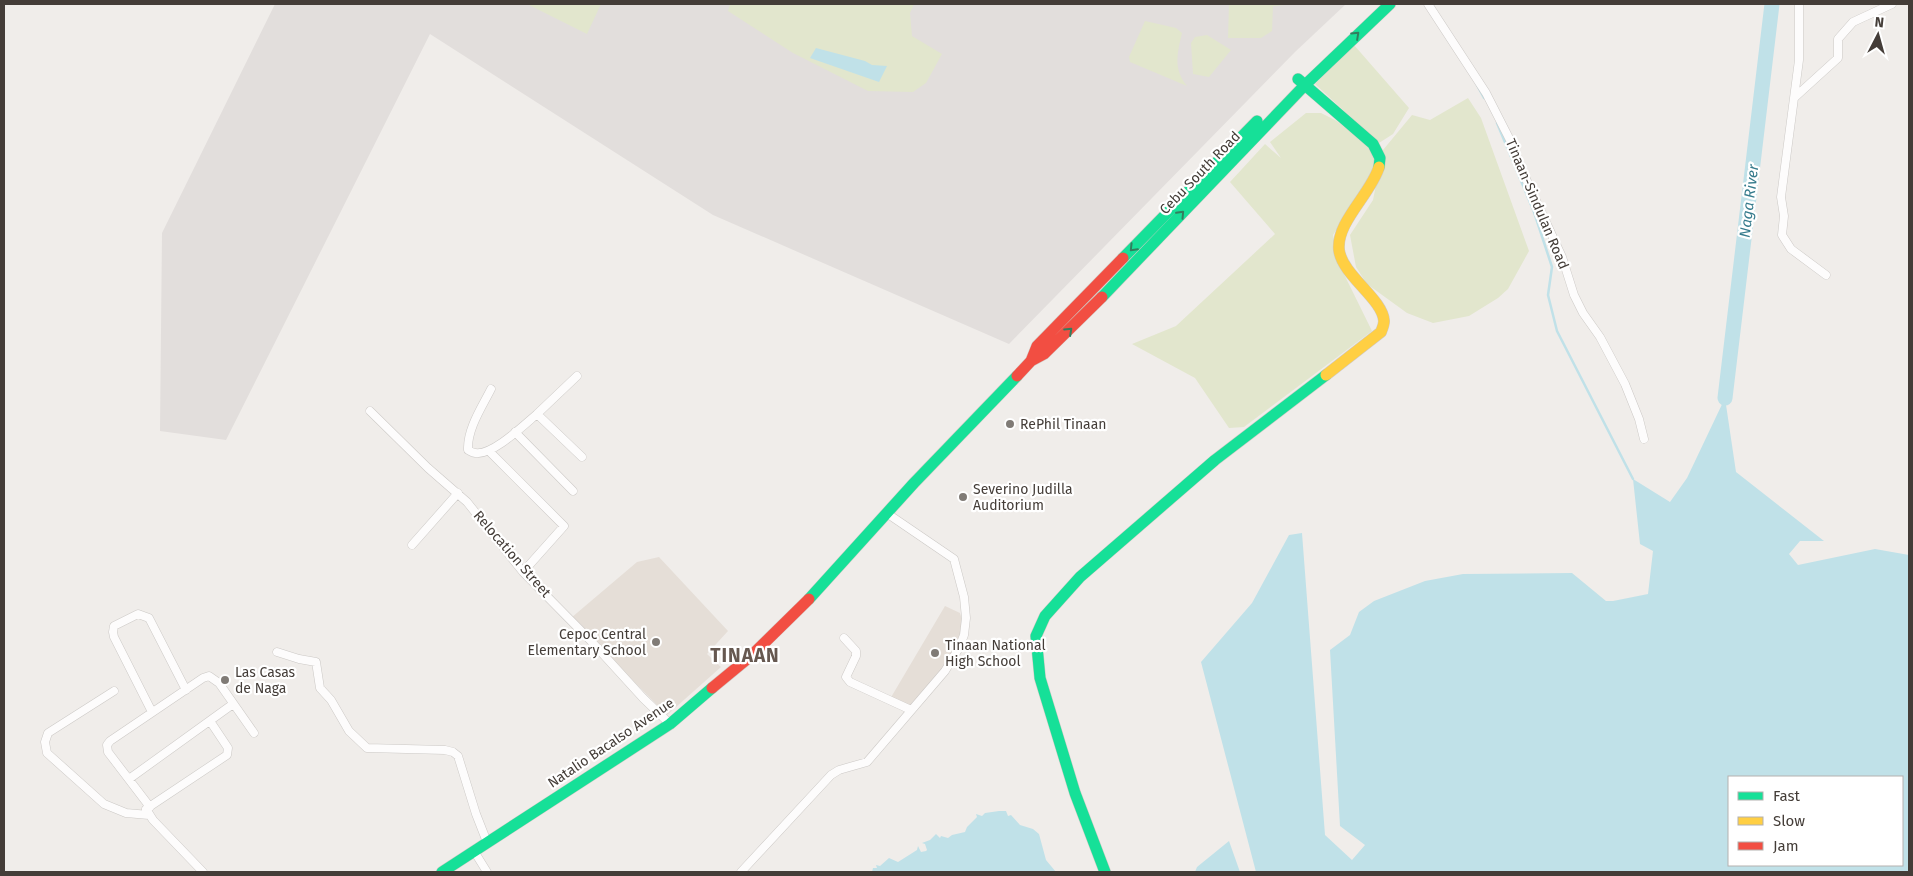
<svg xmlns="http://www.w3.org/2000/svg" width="1913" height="876" font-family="'Fira Sans',sans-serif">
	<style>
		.industrial { fill: #e2dedc }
		.education { fill: #e5ded7 }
		.green { fill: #e2e6cd }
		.water { fill: #c0e1e8; fill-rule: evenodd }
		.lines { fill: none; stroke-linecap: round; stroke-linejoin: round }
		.stream { stroke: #c0e1e8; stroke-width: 2.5 }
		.river { stroke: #c0e1e8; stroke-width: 15 }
		.street-casing { stroke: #ccc9c6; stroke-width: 9 }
		.fast-casing { stroke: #cfc9c4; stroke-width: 12 }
		.slow-casing { stroke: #cfc9c4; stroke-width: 12 }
		.jam-casing { stroke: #cfc9c4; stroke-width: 12 }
		.street { stroke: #fdfcfc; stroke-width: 8 }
		.fast { stroke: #16e098; stroke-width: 11 }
		.slow { stroke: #ffcf43; stroke-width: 11 }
		.jam { stroke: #f24e42; stroke-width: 11 }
		.oneway { stroke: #327e5e }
		.poi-dot { fill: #807b76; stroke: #fff; stroke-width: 2 }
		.labels { text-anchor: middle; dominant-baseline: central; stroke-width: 4.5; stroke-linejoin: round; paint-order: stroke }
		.street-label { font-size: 14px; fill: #443d38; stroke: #fff }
		.poi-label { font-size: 14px; fill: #443d38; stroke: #fff; text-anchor: start }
		.water-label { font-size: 15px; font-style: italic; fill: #377c8d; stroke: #fff }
		.district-label { font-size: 19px; font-weight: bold; letter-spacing: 1px; fill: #665850; stroke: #fff }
	</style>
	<rect width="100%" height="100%" fill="#f0edea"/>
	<!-- industrial -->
	<path class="industrial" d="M275 4H1346L1295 52 1009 344 713 215 430 34 226 440 160 431 162 233Z"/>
	<!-- education -->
	<path class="education" d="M659 557 728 631 707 654 721 667 667 715 571 618 637 562Z
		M945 606 960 613 962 620V630L948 662 910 708 890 699Z"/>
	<!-- green -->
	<path class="green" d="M527 4H601L587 34Z
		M730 4H914L910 13 912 36 942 54 926 83 913 92 868 91 793 53 728 11Z
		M1229 4H1297L1273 6 1272 31 1261 38H1228Z
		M1145 21 1176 28 1182 33C1177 54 1173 69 1187 86L1130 62 1129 57Z
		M1207 35 1231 50 1209 77 1193 74 1191 43 1195 37Z
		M1354 45 1409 108 1393 134 1379 143 1315 84Z
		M1468 98 1481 118 1529 251 1508 289 1498 298 1469 316 1433 323 1407 313 1367 284 1356 267 1350 235 1373 200 1383 150 1412 115 1430 120Z
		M1306 113H1321L1335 120 1366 143 1376 162 1358 197 1333 235 1341 268 1372 331 1244 427 1229 428 1195 378 1132 344 1176 326 1275 234 1230 182 1265 144 1281 158 1270 142Z"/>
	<!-- water -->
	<path class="water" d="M816 48 865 61 872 65 887 66 879 82 810 58Z
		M1725 398 1736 472 1824 541H1800L1789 554 1798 565 1875 549 1909 555V872H1256L1201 662 1252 603 1289 535 1302 533 1325 835 1352 860 1365 845 1340 826 1330 650 1350 635 1359 612 1374 601 1425 581 1463 574 1572 573 1606 601H1613L1648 594 1653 551 1640 544 1633 479 1670 502 1687 478ZM1729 777H1902V865H1729Z
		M999 811H1006L1008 816 1011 815 1020 825 1033 829 1039 834 1046 860 1056 872H872L873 868H877L876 865 880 866 889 858 898 862 917 850 918 846 921 852 926 851 927 850 925 844 922 843 930 840 936 834 940 838 941 836 948 838 952 835 965 832 967 827 977 817 976 814 982 816 985 813Z
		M1229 841 1240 872H1195L1197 867Z"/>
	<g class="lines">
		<!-- stream -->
		<path class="stream" d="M1477 85 1484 98
			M1497 123 1534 212 1552 267 1548 295 1557 331 1633 479"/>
		<!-- river -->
		<path class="river" d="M1725 398 1772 4"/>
		<!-- street casing -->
		<g class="street-casing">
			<path id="street" d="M1428 4 1486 93 1510 140 1526 179 1562 257 1574 295 1583 313 1600 337 1625 384 1639 419 1644 439
				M1794 98 1799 60V4
				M1826 275 1791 249 1782 235 1784 216 1781 197 1794 98 1838 58V39L1853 22 1892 4
				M577 376 537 414 582 457
				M491 389C482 407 467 429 468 450 470 451 472 453 475 453 492 456 524 425 537 414
				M370 411 428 468 467 502 523 572 591 641 643 698 670 724
				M515 432 573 491
				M489 451 564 526 523 572
				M412 545 458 493
				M844 638 856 651V656L846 677 850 682 911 710
				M277 652 299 659 316 662 320 688 331 700 349 731 367 748 445 750 453 752 458 756 476 814 487 842
				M114 691 48 733 45 742 47 753 104 804 126 813 149 815
				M152 712 114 637 113 632 114 626 138 614 149 618 186 690
				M129 779 233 704
				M150 807 108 752 107 745 110 741 203 678 209 676 219 683 254 733
				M474 851 487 872
				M203 872 153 820 146 809 227 755 228 748 210 721
				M741 872 831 775 839 770 867 762 945 671 959 648 964 635 966 618 964 597 954 559 888 514"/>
		</g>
		<!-- fast casing -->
		<g class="fast-casing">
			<path id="fast" d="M1298 79 1373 144 1380 158 1379 167
				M1123 258 1257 121
				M1102 297 1304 86 1390 4
				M809 599 914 483 1017 376
				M442 872 670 724 712 688
				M1105 872 1075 793 1040 678 1036 636 1045 616 1080 577 1215 460 1326 375"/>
		</g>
		<!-- slow casing -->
		<g class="slow-casing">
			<path id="slow" d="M1326 375 1381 332C1382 329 1384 325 1384 321 1383 299 1342 275 1339 250 1336 222 1371 194 1379 167"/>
		</g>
		<!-- jam casing -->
		<g class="jam-casing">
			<path id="jam" d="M1031 361 1037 346 1123 258
				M1017 376 1031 361 1044 354 1102 297
				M712 688 752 655 809 599"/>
		</g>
		<!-- street -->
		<use href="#street" class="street"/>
		<!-- fast -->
		<use href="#fast" class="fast"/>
		<!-- slow -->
		<use href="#slow" class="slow"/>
		<!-- jam -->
		<use href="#jam" class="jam"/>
	</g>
	<!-- one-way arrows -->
	<defs><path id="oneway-chevron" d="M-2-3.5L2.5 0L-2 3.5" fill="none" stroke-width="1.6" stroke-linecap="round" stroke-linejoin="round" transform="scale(1.25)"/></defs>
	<g class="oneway">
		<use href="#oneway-chevron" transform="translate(1356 35) rotate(-43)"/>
		<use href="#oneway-chevron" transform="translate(1181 214) rotate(-47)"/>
		<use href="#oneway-chevron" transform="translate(1133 248) rotate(134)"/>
		<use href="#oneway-chevron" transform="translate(1069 331) rotate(-43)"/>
	</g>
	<!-- markers -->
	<g class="poi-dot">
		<circle cx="1010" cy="424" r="5"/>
		<circle cx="963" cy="497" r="5"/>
		<circle cx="656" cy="642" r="5"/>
		<circle cx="935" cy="653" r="5"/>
		<circle cx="225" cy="680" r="5"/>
	</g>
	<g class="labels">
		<!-- street labels -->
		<g class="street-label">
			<text transform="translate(1200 173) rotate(-46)">Cebu South Road</text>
			<text transform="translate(1537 204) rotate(67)">Tinaan-Sindulan Road</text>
			<text transform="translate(512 554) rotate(49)">Relocation Street</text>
			<text transform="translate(611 743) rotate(-34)">Natalio Bacalso Avenue</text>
		</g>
		<!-- poi labels -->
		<g class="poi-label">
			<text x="1020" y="424">RePhil Tinaan</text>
			<text x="973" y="489">Severino Judilla<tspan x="973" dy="16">Auditorium</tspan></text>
			<text x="646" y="634" text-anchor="end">Cepoc Central<tspan x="646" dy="16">Elementary School</tspan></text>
			<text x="945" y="645">Tinaan National<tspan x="945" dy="16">High School</tspan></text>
			<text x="235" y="672">Las Casas<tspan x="235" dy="16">de Naga</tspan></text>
		</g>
		<!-- water labels -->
		<g class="water-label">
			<text transform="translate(1749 201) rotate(-83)">Naga River</text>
		</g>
		<!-- district labels -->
		<g class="district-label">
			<text x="745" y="655">TINAAN</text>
		</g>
	</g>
	<!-- border -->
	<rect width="1913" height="876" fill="none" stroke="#443d38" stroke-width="10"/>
	<!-- legend -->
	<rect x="1728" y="776" width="175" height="90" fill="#ffffff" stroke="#b4b1af"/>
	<rect x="1738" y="792" width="25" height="8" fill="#16e098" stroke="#b4b1af"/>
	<text x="1773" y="801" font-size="15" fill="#443d38">Fast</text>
	<rect x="1738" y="817" width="25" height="8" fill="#ffcf43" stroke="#b4b1af"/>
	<text x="1773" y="826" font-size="15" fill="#443d38">Slow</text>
	<rect x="1738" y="842" width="25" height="8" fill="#f24e42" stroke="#b4b1af"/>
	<text x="1773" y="851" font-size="15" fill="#443d38">Jam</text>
	<!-- north arrow -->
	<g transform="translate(1878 35) rotate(6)" stroke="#ffffff" stroke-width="4" paint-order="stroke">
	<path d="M0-4L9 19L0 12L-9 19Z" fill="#443d38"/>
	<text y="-8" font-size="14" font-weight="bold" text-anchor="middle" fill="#443d38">N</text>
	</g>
</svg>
